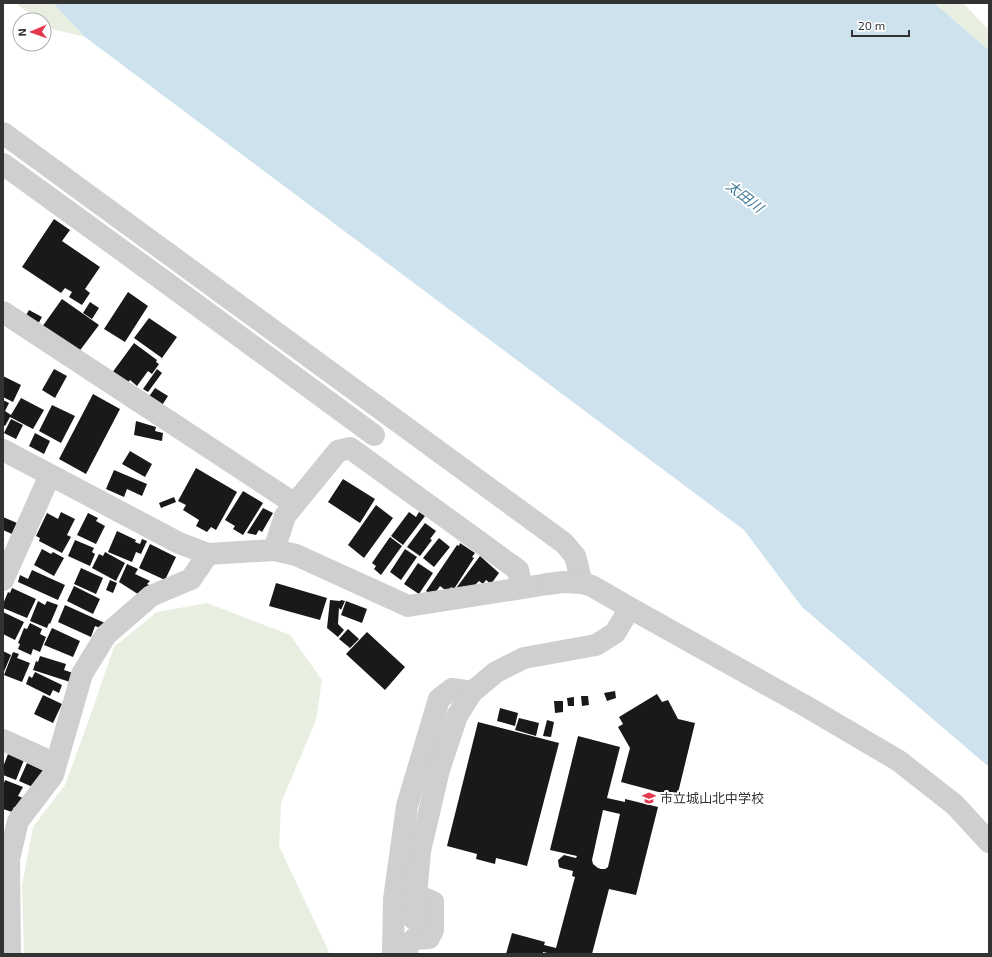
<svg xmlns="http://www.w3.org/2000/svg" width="992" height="957" font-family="'Exo 2','Noto Sans JP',sans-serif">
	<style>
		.green { fill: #e8eee0 }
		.water { fill: #cde2ed }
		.building { fill: #191919; fill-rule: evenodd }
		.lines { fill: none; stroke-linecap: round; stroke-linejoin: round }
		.minor { stroke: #cfcfcf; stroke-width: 22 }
		.tertiary { stroke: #cfcfcf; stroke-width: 22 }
		.labels { text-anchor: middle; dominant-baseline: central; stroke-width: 4; stroke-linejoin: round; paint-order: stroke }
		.poi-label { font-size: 13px; fill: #323232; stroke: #fff; text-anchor: start }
		.water-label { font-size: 14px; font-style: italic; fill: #3f7894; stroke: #fff }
	</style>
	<rect width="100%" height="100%" fill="#fff"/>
	<!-- green -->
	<path class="green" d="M15 3H53L85 37 52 29 44 23V20H39Z
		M934 3H963L989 30V50Z
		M207 603 290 635 322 680 316 720 281 803 279 846 330 954H24L22 885 33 827 65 785 86 728 114 647 157 612Z"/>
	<!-- water -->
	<path class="water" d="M53 3H934L989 50V767L802 607 744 530 85 37Z"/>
	<!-- building -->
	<path class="building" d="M54 219 70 230 62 241 100 267 85 289 90 293 82 305 69 297 72 292 65 288 61 293 22 267Z
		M128 292 148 306 125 342 104 329Z
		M62 299 99 325 78 353 42 327Z
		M90 302 99 308 92 319 83 313Z
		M29 310 42 317 37 326 24 319Z
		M149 318 177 337 162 358 134 338Z
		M134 343 157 360 156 362 159 364 152 374 148 371 137 386 130 380 127 384 112 373Z
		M54 369 67 376 55 398 42 390Z
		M157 369 162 373 148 392 143 389Z
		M3 376 21 385 13 402 3 397Z
		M155 388 168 396 161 407 148 398Z
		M93 394 120 409 86 474 59 459Z
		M21 398 44 410 33 429 10 417 5 426 3 425V400L9 403 5 411 11 415Z
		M52 405 75 416 61 443 39 431Z
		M11 419 23 425 16 439 4 433Z
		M136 421 156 427 155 431 163 433 162 441 134 435Z
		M35 433 50 441 44 454 29 446Z
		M130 451 152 464 145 477 122 464Z
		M196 468 237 492 216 530 211 527 207 532 196 526 199 520 183 510 186 505 178 501Z
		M114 470 147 484 142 496 127 489 124 497 106 489Z
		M343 479 375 499 360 523 328 502Z
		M243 491 263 503 243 535 233 529 235 526 225 520Z
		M174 497 176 502 161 508 159 503Z
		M376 505 393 518 364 558 348 545Z
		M263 508 273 513 262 532 259 530 256 535 247 533Z
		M61 512 75 519 67 535 71 537 62 553 39 541 40 538 36 536 47 513 58 519Z
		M409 512 416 517 419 512 425 516 403 545 391 536Z
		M88 513 98 518 96 521 105 526 96 544 77 535Z
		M3 517 17 523 12 534 3 530Z
		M425 523 436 531 430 539 432 540 420 556 407 547Z
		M117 531 136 540 135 542 140 544 142 539 147 541 141 554 136 552 132 562 108 552Z
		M390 537 402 546 381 575 374 569 376 566 372 563Z
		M439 538 450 547 434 567 423 558Z
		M75 540 94 548 92 552 95 554 90 566 68 556Z
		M460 543 475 553 472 557 474 558 454 589 451 587 448 592 440 586 433 596 426 591 457 545 459 546Z
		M150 544 176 557 165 580 139 568Z
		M42 549 51 554 53 552 64 558 54 576 34 565Z
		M405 549 417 557 401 580 390 572Z
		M105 552 125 563 116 581 92 568 99 554 103 556Z
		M480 556 499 573 491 584 486 580 483 584 479 581 472 588 454 591Z
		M418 563 433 573 419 594 404 584Z
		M127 564 138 569 135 574 150 581 147 584 153 587 141 596 119 582Z
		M81 568 103 578 96 594 74 584Z
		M32 570 65 585 58 600 18 582 20 575 28 579Z
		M110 580 117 583 113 593 106 590Z
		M276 583 327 598 320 620 269 606Z
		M74 586 100 599 93 614 67 601Z
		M12 588 36 599 27 618 3 608V604L8 592 10 593Z
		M330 600 340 601 341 600 345 601 341 610 339 608 338 624 344 630 338 637 327 628Z
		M38 601 45 605 47 601 58 605 50 624 49 623 47 628 30 621Z
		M346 601 367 609 362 623 341 615Z
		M65 605 107 624 105 630 95 626 91 637 58 622Z
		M3 612 24 622 15 640 3 634Z
		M30 623 42 629 40 634 46 637 40 652 33 649 31 655 18 649 20 644 18 643 24 628 27 629Z
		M52 628 80 641 73 657 44 645Z
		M348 629 359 639 350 648 339 639Z
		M367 632 405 667 385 690 346 654Z
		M3 651 11 655 3 674Z
		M13 652 19 654 17 658 30 663 22 682 4 675Z
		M40 656 66 664 64 670 73 673 70 682 33 670 36 661 38 662Z
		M35 672 62 685 59 693 53 690 50 696 26 684 29 676 32 678Z
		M615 691 616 698 607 701 604 693Z
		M657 694 662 702 668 700 678 719 695 723 677 797 621 782 630 748 618 727 623 724 619 717Z
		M43 695 62 704 53 723 34 714Z
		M581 696H588L589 705 582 706Z
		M574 697V706H568L567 698Z
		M554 701H563V712L555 713Z
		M500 708 518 713 515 726 497 721Z
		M519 718 539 723 536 736 515 730Z
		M547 720 554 722 551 737 543 736Z
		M478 722 559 743 527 866 496 858 495 864 476 859 477 854 447 846Z
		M578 736 620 747 607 798 625 802V799L658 807 636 895 609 889 592 954H552L543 952V954H506L512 933 545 942 544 945 556 948 575 877 572 876 573 871 561 868 559 867 558 860 564 855 576 858 577 856 550 850ZM603 810 620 814 608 867 605 869H601L598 868 593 864 592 860Z
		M8 754 24 760 16 780 3 775V767Z
		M27 763 46 772 35 788 19 781Z
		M5 780 23 787 18 796 23 798 19 809 14 807 12 812 3 809V786Z"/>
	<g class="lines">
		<!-- minor -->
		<path class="minor" d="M3 133 564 543 575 556 582 583
			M3 164 160 278 374 435
			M3 312 295 504
			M3 450 179 543 208 554 274 550 296 555 408 606 548 584
			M274 550 285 516 338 451 350 448 518 570 522 588
			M3 580 50 475
			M3 740 56 764
			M10 954 9 859 18 821 53 775 82 674 106 635 151 596 191 579 208 554
			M393 954 394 899 407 806 439 699 452 689 472 692
			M407 954V947L414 939 429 938 433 930V902L416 895"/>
		<!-- tertiary -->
		<path class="tertiary" d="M548 584 563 582 582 583 592 586 630 608 809 708 899 761 955 805 989 842
			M414 919 420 851 439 770 457 716 472 692 496 672 524 658 596 645 615 633 630 608"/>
	</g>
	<!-- icons -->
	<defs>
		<g id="school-bare" transform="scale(1.08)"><path d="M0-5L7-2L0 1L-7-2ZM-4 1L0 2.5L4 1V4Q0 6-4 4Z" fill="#e4384f" stroke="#fff" stroke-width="2.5" paint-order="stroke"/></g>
	</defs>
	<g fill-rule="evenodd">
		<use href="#school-bare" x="649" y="798"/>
	</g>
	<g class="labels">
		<!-- poi labels -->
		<g class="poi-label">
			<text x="660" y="798">市立城山北中学校</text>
		</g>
		<!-- water labels -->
		<g class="water-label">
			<text transform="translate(745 196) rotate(38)">太田川</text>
		</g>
	</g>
	<!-- border -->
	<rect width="992" height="957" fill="none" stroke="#323232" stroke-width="8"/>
	<!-- north arrow -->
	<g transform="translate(32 32) rotate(268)"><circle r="19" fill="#ffffff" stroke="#adadad"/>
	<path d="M0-3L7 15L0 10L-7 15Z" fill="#e4384f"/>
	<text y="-6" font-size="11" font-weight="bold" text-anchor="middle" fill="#323232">N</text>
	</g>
	<!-- scale -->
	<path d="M852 30v6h57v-6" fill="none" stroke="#323232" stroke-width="2"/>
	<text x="858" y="30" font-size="12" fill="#323232" stroke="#ffffff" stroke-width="3" paint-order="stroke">20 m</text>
</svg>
